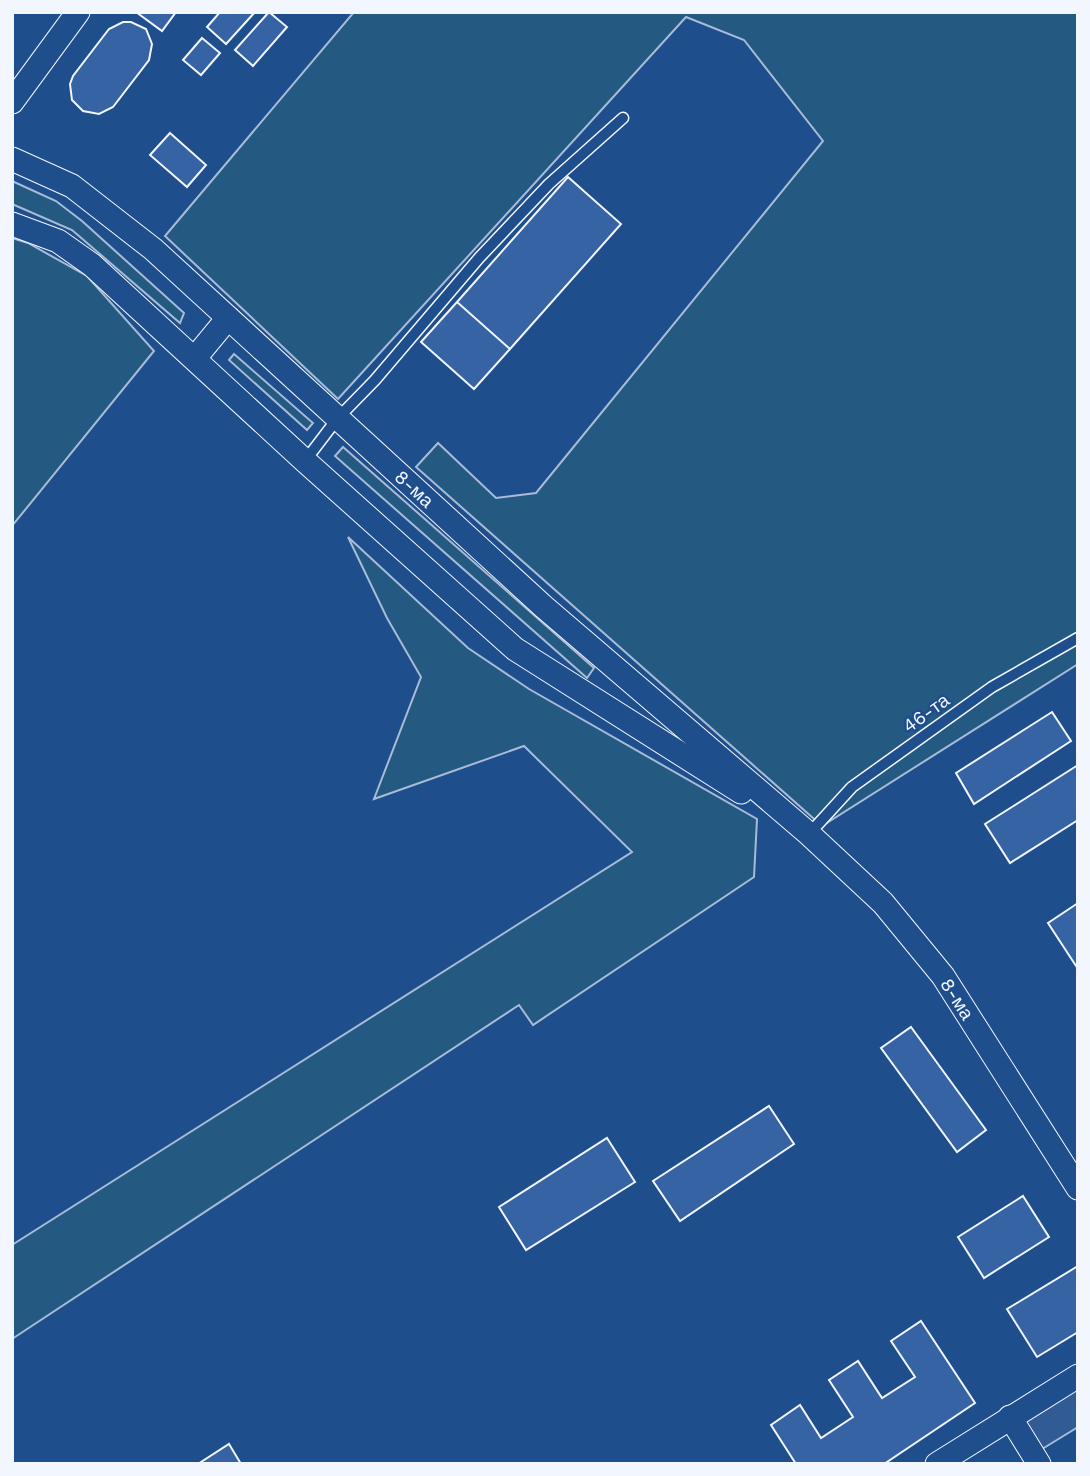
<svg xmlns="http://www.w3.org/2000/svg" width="1090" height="1476" font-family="'Work Sans',sans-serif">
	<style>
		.green { fill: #245a82; stroke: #a8bbd7; stroke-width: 2 }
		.parking { fill: #305b95; stroke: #a8bbd7; stroke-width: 2 }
		.building { fill: #3563a3; stroke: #f2f6ff; stroke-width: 2 }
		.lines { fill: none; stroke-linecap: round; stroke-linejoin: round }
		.lane-casing { stroke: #f2f6ff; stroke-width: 13 }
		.street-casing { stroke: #f2f6ff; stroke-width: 25 }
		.lane { stroke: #1f4e8c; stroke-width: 10 }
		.street { stroke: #1f4e8c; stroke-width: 23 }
		.labels { text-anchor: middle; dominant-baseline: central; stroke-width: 5; stroke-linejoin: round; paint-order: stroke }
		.street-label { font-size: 19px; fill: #f2f6ff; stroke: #1f4e8c }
	</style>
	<rect width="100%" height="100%" fill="#1f4e8c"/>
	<!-- green -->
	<path class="green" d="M354 12H1078V664L822 826 416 467 438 443 496 498 536 493 823 141 744 40 686 17 338 399 165 236Z
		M12 181 56 201 82 221 184 313 180 323 72 230 12 204Z
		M12 238 28 243 87 276 154 351 12 526Z
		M234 354 313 423 307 430 229 360Z
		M343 447 594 668 587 678 335 456Z
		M348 537 468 648 529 689 757 819 754 877 533 1025 519 1005 12 1339V1245L632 852 524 746 374 799 421 677 387 618Z"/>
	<!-- parking -->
	<path class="parking" d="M1078 1375V1427L1034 1454 1010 1417Z"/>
	<!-- building -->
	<path class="building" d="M136 12H176L162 31Z
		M220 12H255L226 44 207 27Z
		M269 12 287 27 253 66 235 50Z
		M123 22H131L146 29 152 44 149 60 113 107 99 114 83 111 72 100 70 84 73 76 109 29Z
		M202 38 220 53 201 75 183 60Z
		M170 133 206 165 187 187 150 155Z
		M568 177 621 224 510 349 457 302Z
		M457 302 510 349 474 389 421 342Z
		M1052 712 1071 741 974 804 956 773Z
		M1078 765V820L1010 863 985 824Z
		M1078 903V969L1048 923Z
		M911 1027 986 1130 957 1152 881 1048Z
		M769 1106 794 1144 680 1221 653 1181Z
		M607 1138 635 1182 526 1250 499 1207Z
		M1023 1196 1049 1237 984 1278 958 1237Z
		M1078 1266V1332L1037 1357 1007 1309Z
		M921 1321 975 1403 884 1464H796L771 1425 800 1405 821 1438 853 1417 829 1380 858 1361 882 1398 915 1377 891 1341Z
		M229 1444 241 1464H198Z"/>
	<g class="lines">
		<!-- lane casing -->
		<g class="lane-casing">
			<path id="lane" d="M305 461 337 419 375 380 479 258 549 184 623 118
				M809 834 852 787 992 687 1078 638"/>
		</g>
		<!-- street casing -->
		<g class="street-casing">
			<g id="street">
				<path d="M12 102 78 12"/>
				<path id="s1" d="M12 159 72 186 153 249 544 607 809 834 883 903 943 976 1078 1188"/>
				<path d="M12 224 58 241 92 265 305 461 515 649 741 792"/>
				<path d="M195 358 228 318"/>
				<path d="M1010 1417 1039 1464"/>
				<path d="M937 1464 1078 1376"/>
			</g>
		</g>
		<!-- lane -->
		<use href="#lane" class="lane"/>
		<!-- street -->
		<use href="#street" class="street"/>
	</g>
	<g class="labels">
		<!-- street labels -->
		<g class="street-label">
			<text stroke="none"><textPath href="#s1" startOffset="523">8-ма</textPath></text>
			<text transform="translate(926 713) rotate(-36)">46-та</text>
			<text stroke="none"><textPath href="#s1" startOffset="1270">8-ма</textPath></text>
		</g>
	</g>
	<!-- border -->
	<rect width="1090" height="1476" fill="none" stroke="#f2f6ff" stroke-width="28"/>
</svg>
